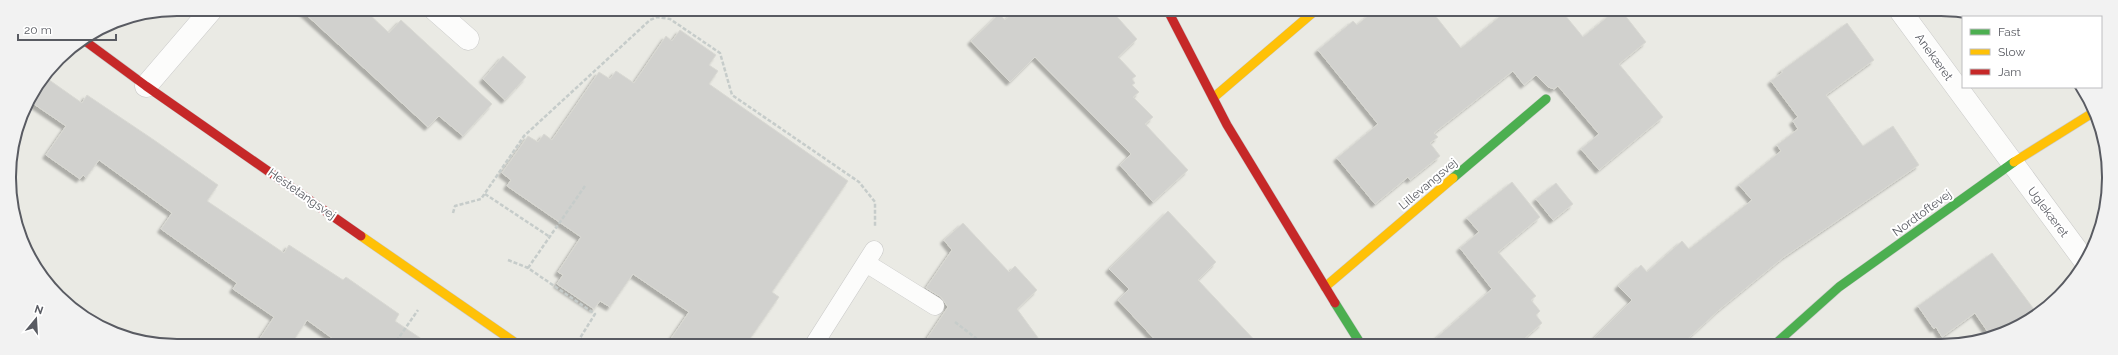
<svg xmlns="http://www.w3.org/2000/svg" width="2118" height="355" font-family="Raleway,sans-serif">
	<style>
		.building { fill: #d1d1ce; stroke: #d9d9d3; filter: url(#shadow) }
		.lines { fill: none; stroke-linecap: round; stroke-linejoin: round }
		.lane-casing { stroke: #c8c8c7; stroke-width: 19 }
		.street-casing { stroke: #c8c8c7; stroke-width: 23 }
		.fast-casing { stroke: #c8c8c8; stroke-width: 10 }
		.slow-casing { stroke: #c8c8c8; stroke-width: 10 }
		.jam-casing { stroke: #c8c8c8; stroke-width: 10 }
		.path { stroke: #c6ccca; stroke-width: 2.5; stroke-dasharray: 4 2; stroke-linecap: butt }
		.lane { stroke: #fcfcfb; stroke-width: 18 }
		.street { stroke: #fcfcfb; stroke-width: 22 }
		.fast { stroke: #4caf50; stroke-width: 9 }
		.slow { stroke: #ffc107; stroke-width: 9 }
		.jam { stroke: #c62828; stroke-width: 9 }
		.labels { text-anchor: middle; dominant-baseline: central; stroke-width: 4; stroke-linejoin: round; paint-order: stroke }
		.street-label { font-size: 12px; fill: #595b62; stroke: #fff }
		.rim { fill: none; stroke: #595b62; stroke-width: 2 }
	</style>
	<defs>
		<filter id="shadow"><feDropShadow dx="-3.5" dy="3.5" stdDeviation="1" flood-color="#0004"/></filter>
	</defs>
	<rect width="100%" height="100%" fill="#eaeae4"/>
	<!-- building -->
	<path class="building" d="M300 9H364L389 33 401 20 492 104 463 136 439 116 428 127Z
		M1017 9H1110L1137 39 1118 57 1136 76 1132 79 1135 83 1132 85 1139 92 1133 97 1153 117 1145 124 1188 170 1153 202 1120 165 1131 154 1035 57 1010 82 971 41 999 14 1005 20Z
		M1376 9H1430L1461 48 1509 9H1560L1583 37 1617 9H1620L1646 42 1619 64 1663 117 1599 170 1581 149 1599 134 1558 86 1554 89 1548 87 1536 75 1524 85 1513 71 1434 133 1438 137 1430 143 1440 156 1410 180 1408 177 1375 204 1337 158 1378 124 1318 50 1353 21 1357 25Z
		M1847 23 1874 60 1826 95 1863 146 1893 126 1919 165 1784 257 1719 310 1680 346H1586L1632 300 1618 286 1641 265 1647 272 1682 241 1689 249 1752 200 1739 185 1781 151 1777 145 1798 129 1793 121 1798 117 1771 81 1783 72 1781 71Z
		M680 30 716 55 709 65 718 71 709 84 848 181 772 292 779 297 745 346H666L689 312 633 274 610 307 600 301 594 309 557 284 563 275 558 272 581 237 507 186 511 180 502 173 528 136 538 142 544 134 552 140 599 72 610 79 616 71 634 83 666 36 672 41Z
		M503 56 526 77 505 100 483 79Z
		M45 77 82 103 87 95 154 140 218 185 207 201 284 253 289 245 343 280 346 277 399 314 395 321 432 346H343L307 320 290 346H255L274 317 233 289 237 283 161 229 172 213 99 160 86 178 83 175 80 179 46 155 66 126 28 100Z
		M1512 182 1540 217 1498 252 1536 296 1531 300 1540 311 1536 315 1542 323 1516 346H1427L1492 289 1460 248 1479 232 1467 218Z
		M1556 183 1573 204 1553 220 1536 199Z
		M1168 211 1216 262 1198 280 1260 346H1161L1118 300 1129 289 1109 269Z
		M963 223 1009 272 1015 266 1037 290 1017 309 1044 346H922L948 307 941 297 926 288 952 250 944 240Z
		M1992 253 2036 312 2012 330 1990 335 1975 313 1942 337 1936 327 1934 329 1918 306Z"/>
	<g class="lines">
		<!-- lane casing -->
		<g class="lane-casing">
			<path id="lane" d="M866 263 935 306
				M813 346 874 250"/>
		</g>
		<!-- street casing -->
		<g class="street-casing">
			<path id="street" d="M434 9 468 39
				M1899 9 2084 260
				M146 86 212 9"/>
		</g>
		<!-- fast casing -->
		<g class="fast-casing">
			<path id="fast" d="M1453 178 1546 99
				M1335 303 1362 346
				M1773 346 1839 287 2014 162"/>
		</g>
		<!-- slow casing -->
		<g class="slow-casing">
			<path id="slow" d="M1213 98 1317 9
				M2014 162 2094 112
				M361 236 520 346
				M1325 287 1453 178"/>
		</g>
		<!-- jam casing -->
		<g class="jam-casing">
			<path id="jam" d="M1167 9 1227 125 1335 303
				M85 41 146 86 361 236"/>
		</g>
		<!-- path -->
		<path class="path" d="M485 194 550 237
			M453 213 455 206 481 199 524 136 650 20 657 17 670 19 720 53 732 95 859 182 875 202V226
			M508 260 528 268 595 314 575 346
			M528 268 585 186
			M955 322 986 346
			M393 346 418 310"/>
		<!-- lane -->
		<use href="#lane" class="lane"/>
		<!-- street -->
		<use href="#street" class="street"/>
		<!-- fast -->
		<use href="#fast" class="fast"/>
		<!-- slow -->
		<use href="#slow" class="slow"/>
		<!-- jam -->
		<use href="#jam" class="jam"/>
	</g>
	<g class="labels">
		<!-- street labels -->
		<g class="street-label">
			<text transform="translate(1934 57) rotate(54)">Anekæret</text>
			<text transform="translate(1428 184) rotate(-40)">Lillevangsvej</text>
			<text transform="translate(302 194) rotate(35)">Hestetangsvej</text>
			<text transform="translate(2048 212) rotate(53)">Uglekæret</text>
			<text transform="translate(1922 213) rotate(-36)">Nordtoftevej</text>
		</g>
	</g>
	<!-- crop -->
	<path d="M0 0H2118V355H0ZM177 16H1941A161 161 0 0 1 2102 177V178A161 161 0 0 1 1941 339H177A161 161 0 0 1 16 178V177A161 161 0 0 1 177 16Z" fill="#f2f2f2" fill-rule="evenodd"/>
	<path class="rim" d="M177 16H1941A161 161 0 0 1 2102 177V178A161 161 0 0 1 1941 339H177A161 161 0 0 1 16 178V177A161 161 0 0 1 177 16Z"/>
	<!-- legend -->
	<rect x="1962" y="16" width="140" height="72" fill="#ffffff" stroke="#bdbdc0"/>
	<rect x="1970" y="29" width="20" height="6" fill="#4caf50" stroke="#bdbdc0"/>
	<text x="1998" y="36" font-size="12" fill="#595b62">Fast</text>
	<rect x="1970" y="49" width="20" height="6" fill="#ffc107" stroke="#bdbdc0"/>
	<text x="1998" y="56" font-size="12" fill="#595b62">Slow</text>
	<rect x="1970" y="69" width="20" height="6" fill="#c62828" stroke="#bdbdc0"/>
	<text x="1998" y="76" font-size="12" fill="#595b62">Jam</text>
	<!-- north arrow -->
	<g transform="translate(36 319) rotate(18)" stroke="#ffffff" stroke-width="3" paint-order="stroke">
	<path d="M0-3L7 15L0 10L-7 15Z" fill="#595b62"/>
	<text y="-6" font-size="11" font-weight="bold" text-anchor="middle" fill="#595b62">N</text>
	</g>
	<!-- scale -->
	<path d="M18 34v6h98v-6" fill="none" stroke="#595b62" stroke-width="2"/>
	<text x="24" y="34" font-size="12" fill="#595b62" stroke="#ffffff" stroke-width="3" paint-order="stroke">20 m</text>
</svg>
